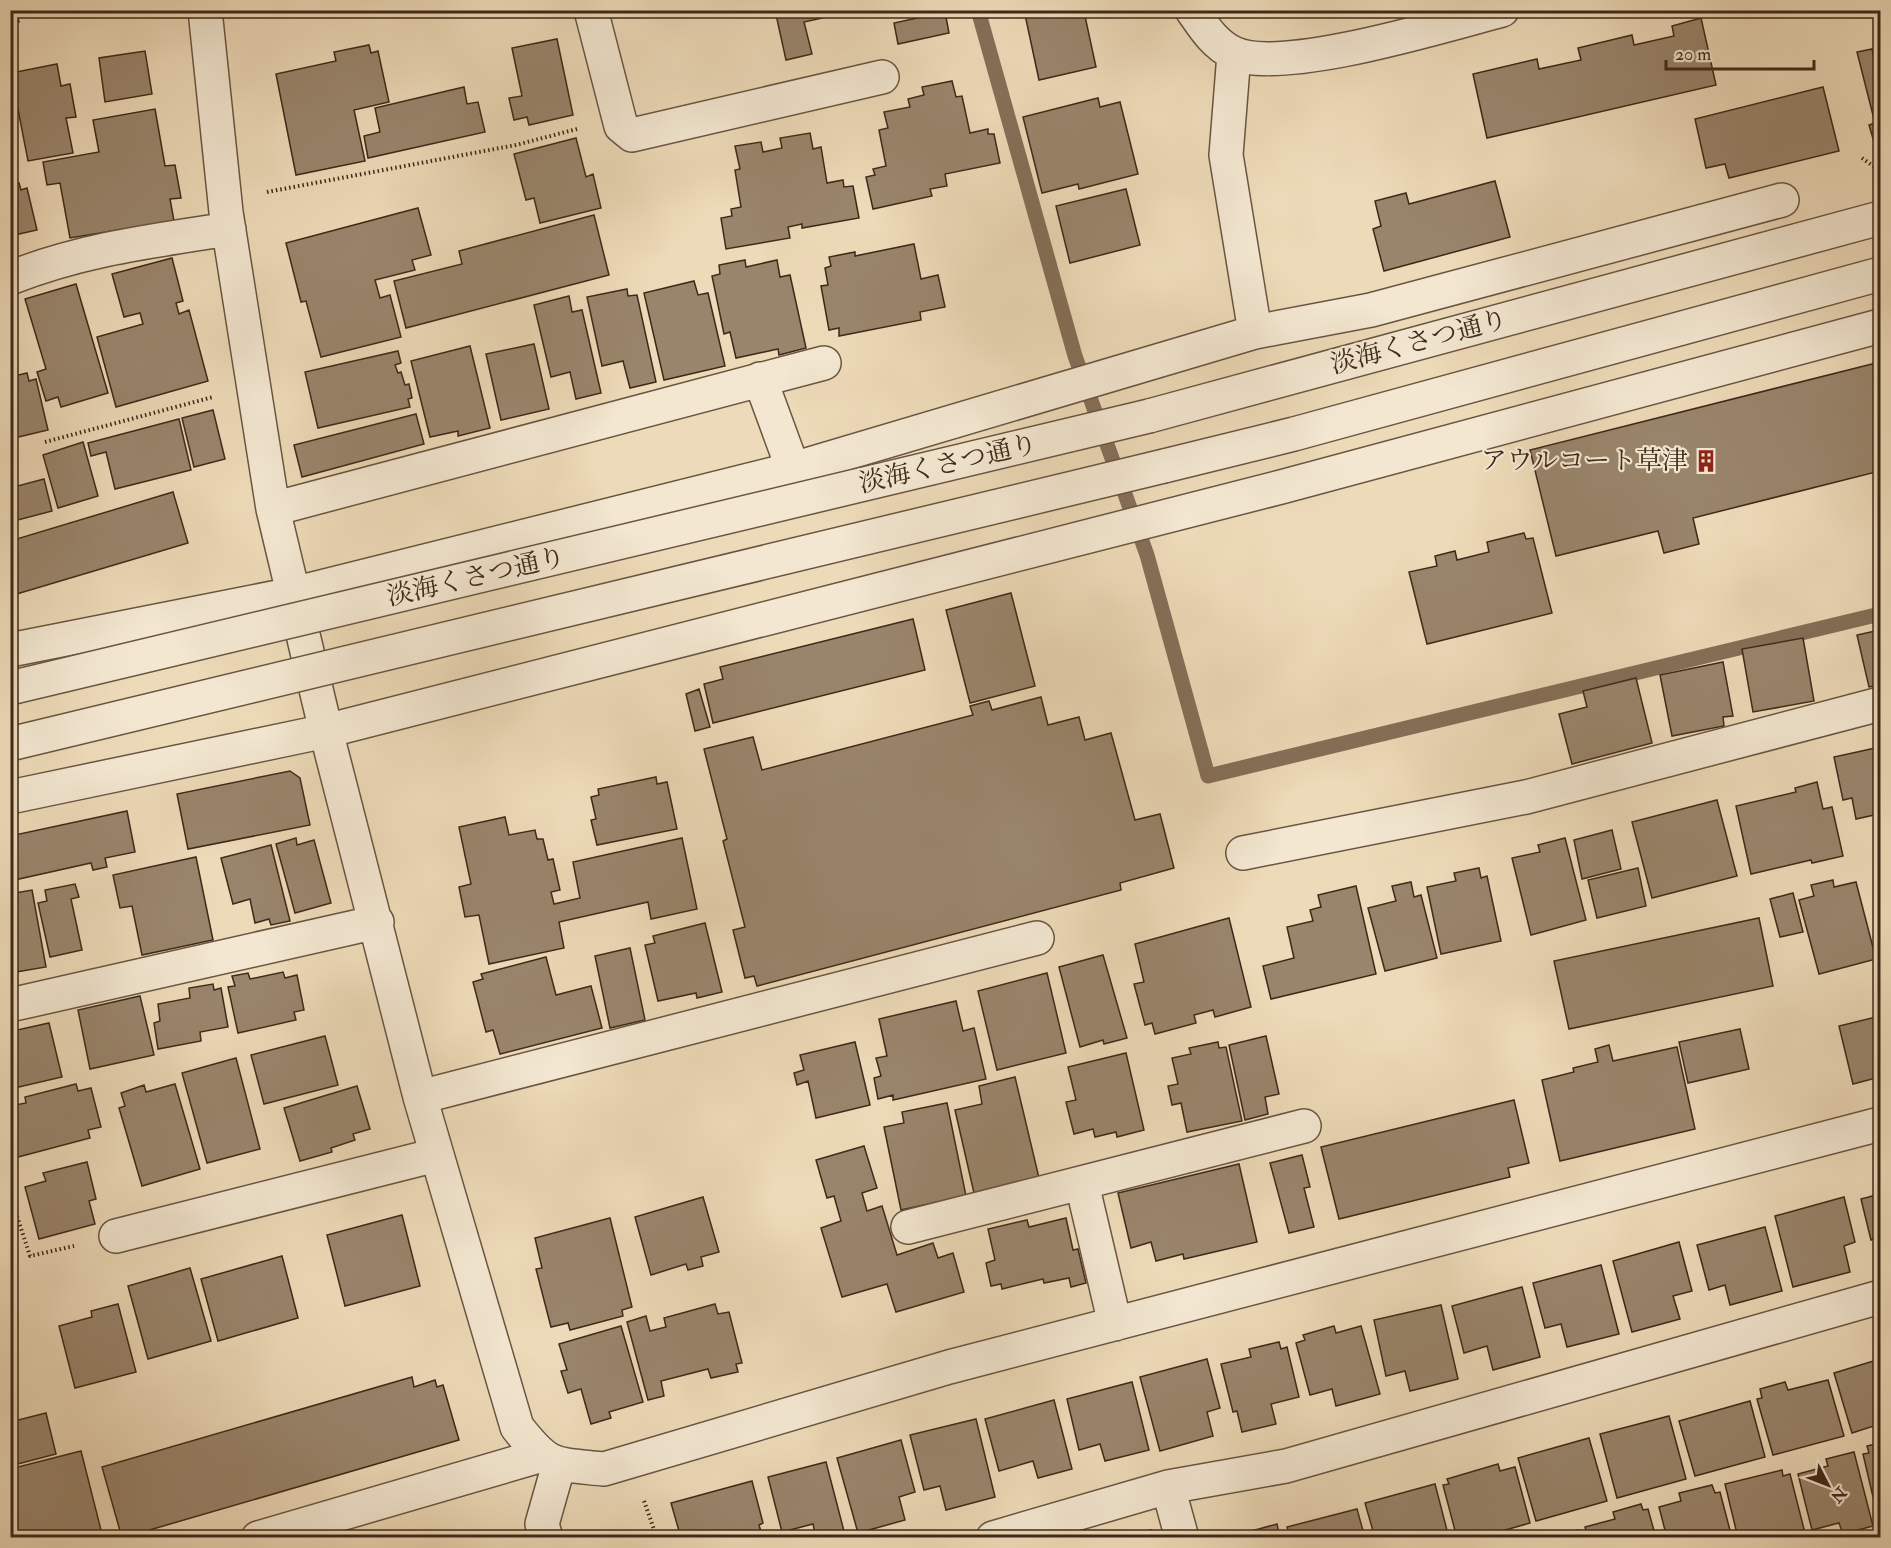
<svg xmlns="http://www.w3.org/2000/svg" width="1891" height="1548" font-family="'IM FELL Double Pica','Noto Serif JP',serif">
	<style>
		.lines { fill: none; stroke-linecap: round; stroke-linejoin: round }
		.stream { stroke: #846f58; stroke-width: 15 }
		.building { fill: #99856c; stroke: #3e2919; stroke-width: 1.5 }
		.minor-casing { stroke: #6a5541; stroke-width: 36 }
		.path { stroke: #3e2919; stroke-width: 4; stroke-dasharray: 1.5 3; stroke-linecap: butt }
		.minor { stroke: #f3e7d1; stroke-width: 33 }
		.minor-bridge-casing { stroke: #6a5541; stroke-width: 36; stroke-linecap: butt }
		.minor-bridge { stroke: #f3e7d1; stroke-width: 33 }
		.labels { text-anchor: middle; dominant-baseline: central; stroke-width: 4.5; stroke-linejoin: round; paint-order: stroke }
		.street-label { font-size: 26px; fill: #3e2919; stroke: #f3e7d1 }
		.poi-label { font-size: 26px; fill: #3e2919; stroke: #f3e7d1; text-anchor: end }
	</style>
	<rect width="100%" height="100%" fill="#eddab8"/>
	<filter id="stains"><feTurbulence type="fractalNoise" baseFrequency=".00333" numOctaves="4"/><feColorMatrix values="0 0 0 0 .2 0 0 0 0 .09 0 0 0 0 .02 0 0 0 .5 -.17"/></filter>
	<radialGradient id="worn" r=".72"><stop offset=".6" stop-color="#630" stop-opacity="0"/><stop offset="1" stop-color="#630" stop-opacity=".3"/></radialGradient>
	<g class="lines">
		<!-- stream -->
		<path class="stream" d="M978 10 1075 356 1147 555 1208 776 1880 614"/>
	</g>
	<!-- building -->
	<path class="building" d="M10 10H16L19 22 10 25Z
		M775 10H858L804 22 812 54 786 60Z
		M1024 10H1072L1074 18 1085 16 1096 67 1039 80Z
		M945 12 949 33 898 44 894 23Z
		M1701 18 1716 85 1487 138 1473 74 1537 59 1539 69 1581 60 1578 48 1632 35 1634 45 1674 36 1672 26Z
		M557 39 573 115 529 125 527 117 514 120 509 98 522 96 512 48Z
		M369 45 371 53 378 51 389 102 354 110 365 161 296 175 276 74 336 61 334 52Z
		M1872 49 1875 61 1880 59V140L1874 142 1869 125 1875 123 1857 52Z
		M145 51 152 94 105 102 99 58Z
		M57 64 61 86 70 84 76 117 66 118 73 153 28 161 11 73Z
		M952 81 956 97 962 96 970 133 988 129V134H994L1000 163 945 174 947 186 930 189 932 196 873 209 866 177 875 175 873 169 886 166 879 130 888 128 884 112 910 107 908 99 924 95 922 87Z
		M464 87 467 104 478 102 485 132 368 158 364 136 380 132 375 108Z
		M1823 87 1839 151 1729 178 1725 164 1706 168 1695 119Z
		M1098 98 1100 107 1120 102 1138 174 1079 189 1078 184 1042 193 1023 117Z
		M155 109 165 166 175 165 181 198 170 199 174 221 70 238 60 183 47 185 43 162 99 152 93 120Z
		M810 133 813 149 821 147 827 183 843 180 844 187 853 186 859 218 802 228V224L788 227 790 238 726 249 721 218 732 216 731 209 741 207 735 170 740 169 735 146 761 142 763 152 782 148 780 138Z
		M576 138 586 177 593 174 601 208 540 223 534 198 526 200 514 154Z
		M1495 181 1510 237 1384 271 1373 229 1381 226 1375 201 1406 193 1409 204Z
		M19 183 21 190 27 188 37 230 10 236V185Z
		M1126 189 1140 245 1070 263 1056 206Z
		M418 208 431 255 412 260 415 270 375 280 380 298 390 295 401 337 321 357 306 301 301 302 286 243Z
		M594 215 609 275 406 328 394 281 462 264 459 251Z
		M914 244 921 279 938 275 945 307 920 312 921 320 839 336V328L829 330 821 286 828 285 825 268 831 266 829 257 855 252V256Z
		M172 258 183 301 176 303 179 314 189 310 208 381 116 407 97 337 143 324 140 313 124 317 112 274Z
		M745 260 746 267 777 260 780 277 790 275 806 348 779 355 778 349 736 358 730 332 724 334 712 276 720 274 719 265Z
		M694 281 698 295 708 293 725 366 664 380 644 293Z
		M76 284 108 393 61 407 58 397 46 401 37 372 46 369 25 299Z
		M627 289 628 296 637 295 656 382 630 388 623 361 602 366 587 297Z
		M569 296 572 312 582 310 601 393 576 399 570 372 551 377 534 305Z
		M534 344 549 409 501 420 486 354Z
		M470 346 490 428 458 436V431L430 437 411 361Z
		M398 351 401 363 395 365 398 373 401 372 405 385 409 384 412 398 408 399 410 407 318 428 305 372Z
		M1880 362V471L1693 518 1699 544 1664 553 1658 531 1556 556 1530 450Z
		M27 373 29 381 36 379 48 430 10 439V377Z
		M213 410 225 459 194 467 182 418Z
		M416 414 424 444 302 477 294 445Z
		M179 419 191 470 115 489 106 452 91 456 88 443Z
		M83 442 98 496 58 508 43 455Z
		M44 479 52 511 10 522V488Z
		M173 492 188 543 10 596V541Z
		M1524 533 1526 539 1533 538 1552 613 1427 644 1409 572 1437 566 1435 556 1455 551 1457 560 1489 552 1487 542Z
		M1011 593 1035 686 970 703 946 610Z
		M913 619 925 670 713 723 704 684 723 679 720 667Z
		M1880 630V685L1869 687 1857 635Z
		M1803 638 1814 701 1753 712 1742 649Z
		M1723 662 1733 716 1723 717 1724 726 1672 736 1660 675Z
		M1636 678 1652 743 1572 764 1559 714 1587 707 1583 691Z
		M699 689 710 727 695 731 686 694Z
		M1041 697 1048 725 1079 717 1085 740 1111 733 1135 820 1160 814 1174 868 1120 883 1121 890 757 986 754 976 745 978 733 930 745 927 723 841 727 839 704 749 753 737 762 770 973 715 970 706 989 701 992 710Z
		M1880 747V820L1879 814 1856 819 1852 798 1843 800 1834 757Z
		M290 771 300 778 310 825 188 849 177 794Z
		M656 777 657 784 667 782 677 829 597 845 591 820 596 819 591 797 599 795 598 789Z
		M1817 782 1823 809 1832 807 1843 856 1812 863 1811 860 1751 874 1736 806 1796 792 1795 788Z
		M1717 800 1737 876 1652 898 1632 822Z
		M127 811 135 852 105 858 107 867 93 870 91 863 10 881V836Z
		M505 817 509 835 535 830 537 839H543L548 860 553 859 560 890 551 892 554 904 580 898 573 862 682 838 697 909 651 919 648 902 559 922 564 948 489 964 479 915 465 917 459 887 471 884 459 827Z
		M1612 830 1621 869 1582 879 1574 840Z
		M296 838 297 845 314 840 331 903 295 913 276 844Z
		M1565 838 1586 920 1531 935 1512 858 1540 852 1538 845Z
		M271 845 290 921 271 925 269 919 255 923 250 899 233 904 221 858Z
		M196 857 213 940 142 955 132 906 120 908 113 875Z
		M1479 868 1481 878 1487 876 1501 941 1441 954 1427 887 1456 881 1454 873Z
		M1638 868 1646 906 1597 918 1588 880Z
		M1880 868V899L1874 869Z
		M1833 880 1834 887 1856 882 1876 959 1819 974 1799 900 1814 896 1811 885Z
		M1411 882 1414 897 1421 895 1437 958 1385 971 1368 908 1396 901 1392 886Z
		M75 884 79 897 71 899 82 950 50 957 38 903 47 901 45 890Z
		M1356 886 1376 974 1271 999 1263 966 1294 958 1287 927 1313 921 1310 910 1321 907 1318 895Z
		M32 890 46 967 10 973V894Z
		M1793 893 1803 932 1780 937 1770 899Z
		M1229 918 1251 1007 1215 1017 1213 1010 1194 1015 1196 1023 1155 1034 1152 1023 1145 1025 1134 984 1144 982 1135 944Z
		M1759 918 1773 986 1569 1029 1554 961Z
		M705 923 722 992 697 998 696 993 658 1001 645 945 655 943 653 936Z
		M630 948 645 1020 610 1028 595 956Z
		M1103 955 1127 1038 1104 1044 1103 1040 1080 1047 1059 967Z
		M546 957 556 995 591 986 602 1028 500 1054 493 1030 486 1032 473 982 483 979 481 974Z
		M283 972 285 978 297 975 304 1010 294 1012 296 1020 238 1033 228 987 235 986 232 976 248 973 250 979Z
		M1047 973 1066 1053 997 1070 978 991Z
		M213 984 214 990 221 988 228 1027 200 1032 201 1041 158 1049 154 1023 160 1021 158 1004 190 998 189 988Z
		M140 996 154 1055 90 1069 78 1010Z
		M956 1001 963 1031 974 1028 986 1079 893 1100V1095L878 1099 874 1078 881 1076 876 1058 887 1056 879 1019Z
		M1880 1016V1077L1853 1084 1839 1026Z
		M49 1023 62 1077 10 1089V1025L13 1031Z
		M1740 1029 1749 1069 1688 1083 1679 1042Z
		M325 1036 338 1085 264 1104 251 1055Z
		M1266 1036 1279 1094 1265 1097 1268 1114 1245 1120 1229 1045Z
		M855 1042 870 1105 816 1118 808 1081 797 1085 794 1073 804 1070 800 1055Z
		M1218 1042 1219 1048 1226 1047 1242 1121 1187 1132 1181 1103 1172 1105 1168 1086 1178 1084 1172 1058 1191 1054 1189 1048Z
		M1609 1045 1613 1061 1677 1047 1695 1129 1560 1161 1542 1080 1574 1072 1573 1068 1598 1062 1595 1049Z
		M1126 1053 1144 1130 1117 1137 1116 1132 1095 1137 1093 1129 1074 1134 1066 1102 1076 1100 1068 1067Z
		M236 1058 260 1149 207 1163 182 1073Z
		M1015 1077 1039 1178 974 1193 955 1110 982 1104 979 1086Z
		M76 1084 78 1091 91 1088 101 1127 88 1130 90 1138 18 1157 11 1129 15 1128 10 1106 26 1103 25 1097Z
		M175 1084 200 1169 142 1186 119 1108 125 1106 121 1093 144 1085 146 1092Z
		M357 1086 370 1129 353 1134 355 1140 331 1148 332 1152 300 1161 284 1108Z
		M1514 1100 1529 1163 1508 1168 1510 1177 1339 1219 1321 1147Z
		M947 1103 966 1196 901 1210 884 1127 904 1123 902 1112Z
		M864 1146 877 1188 862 1193 867 1211 882 1206 897 1255 933 1243 938 1258 953 1253 964 1292 896 1312 887 1284 842 1297 821 1228 841 1221 834 1196 827 1198 816 1160Z
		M1302 1155 1310 1187 1304 1188 1314 1227 1289 1233 1270 1163Z
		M87 1162 96 1199 89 1201 95 1224 39 1239 25 1187 46 1181 43 1173Z
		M1239 1164 1257 1242 1184 1259 1183 1254 1156 1261 1151 1242 1131 1248 1118 1193Z
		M1880 1194V1237L1871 1240 1861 1199Z
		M703 1197 719 1252 701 1257 703 1266 688 1270 686 1264 651 1275 635 1217Z
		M1844 1197 1855 1242 1844 1246 1850 1272 1793 1287 1775 1216Z
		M402 1215 420 1286 345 1306 327 1235Z
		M610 1218 632 1307 622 1310 623 1316 570 1330 568 1323 551 1327 536 1269 542 1268 535 1238Z
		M1066 1218 1073 1250 1078 1249 1086 1283 1071 1287 1069 1278 1044 1283 1043 1279 1002 1289 1001 1284 991 1286 986 1263 995 1260 988 1229 1027 1220 1029 1227Z
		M1765 1227 1782 1291 1730 1305 1725 1285 1709 1290 1697 1245Z
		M1679 1242 1692 1291 1673 1296 1680 1319 1632 1332 1613 1261Z
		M282 1256 298 1318 218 1341 201 1279Z
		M1601 1265 1619 1334 1567 1347 1561 1324 1545 1328 1533 1283Z
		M190 1268 211 1341 148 1359 128 1286Z
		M1522 1287 1540 1357 1493 1370 1487 1346 1464 1353 1452 1306Z
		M118 1304 136 1372 75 1388 59 1326 92 1317 91 1311Z
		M715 1304 718 1314 729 1312 742 1363 736 1364 738 1372 711 1378 708 1369 661 1381 664 1396 648 1400 627 1322 646 1316 650 1331 666 1327 664 1318Z
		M1441 1305 1458 1379 1410 1391 1405 1371 1386 1376 1374 1320Z
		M621 1326 643 1402 609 1412 611 1418 591 1424 581 1389 568 1393 561 1371 567 1370 559 1344Z
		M1334 1326 1336 1333 1361 1326 1380 1394 1336 1406 1332 1389 1310 1395 1296 1343 1305 1340 1303 1335Z
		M1279 1342 1281 1349 1287 1347 1299 1397 1271 1404 1276 1424 1242 1432 1237 1411 1233 1412 1221 1364 1251 1357 1249 1349Z
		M1207 1359 1220 1408 1207 1412 1213 1436 1160 1451 1140 1377Z
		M1880 1359V1424L1852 1433 1834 1373Z
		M412 1377 414 1387 435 1380 437 1387 443 1385 459 1440 122 1538 102 1467Z
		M1828 1380 1844 1436 1773 1455 1757 1399 1762 1398 1760 1389 1785 1382 1788 1390Z
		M1132 1382 1149 1450 1105 1461 1100 1444 1079 1450 1067 1399Z
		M1054 1400 1072 1469 1038 1478 1033 1461 999 1471 985 1419Z
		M1750 1401 1765 1457 1695 1476 1679 1421Z
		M46 1413 56 1454 10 1466V1422Z
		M1669 1416 1686 1479 1617 1498 1600 1434Z
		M976 1419 995 1497 946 1510 940 1486 924 1490 910 1435Z
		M1589 1438 1607 1501 1536 1521 1518 1458Z
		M901 1440 915 1492 899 1497 905 1520 858 1533 837 1458Z
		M1880 1443V1527L1863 1454 1869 1453 1867 1446Z
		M81 1451 103 1538H10V1469Z
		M1854 1452 1873 1526 1843 1534 1839 1523 1812 1530 1798 1474 1828 1466 1826 1459Z
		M826 1462 845 1535 816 1538 813 1524 782 1532 768 1477Z
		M1498 1464 1500 1471 1515 1467 1530 1523 1477 1538H1457L1443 1485 1449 1484 1447 1479Z
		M1782 1470 1783 1476 1790 1474 1805 1533 1783 1538H1738L1725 1484Z
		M752 1481 763 1523 759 1525 762 1535 752 1538H681L671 1503Z
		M1435 1484 1449 1538H1375L1365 1503Z
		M1712 1485 1715 1493 1720 1492 1732 1538H1667L1659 1507 1681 1501 1679 1493Z
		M1641 1504 1643 1510 1648 1509 1656 1538H1588L1585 1527 1615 1519 1613 1512Z
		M1357 1509 1365 1538H1290L1287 1527Z
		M1277 1524 1280 1538H1226Z
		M1151 1530 1153 1538H1121Z
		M1579 1530 1580 1538 1547 1537Z"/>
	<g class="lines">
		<!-- minor casing -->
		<g class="minor-casing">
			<path id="minor" d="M205 10 226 212 273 509 326 731 420 1097 517 1427C549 1468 553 1464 604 1469L949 1367 1880 1124
				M591 10 621 126 632 135 882 77
				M1192 10C1204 27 1214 44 1233 53 1280 76 1448 24 1502 10
				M1234 54 1226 155 1255 332
				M10 278C84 249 152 241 229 229
				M760 379 793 469
				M1149 416 1880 218
				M1164 466 1294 434 1880 274
				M273 509 824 363
				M10 650 293 594 793 469 1255 332 1371 310 1782 200
				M10 797 326 731 1281 487 1880 326
				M1243 853 1526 797 1880 704
				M10 1005 377 922
				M420 1097 1037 938
				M1082 1184 1115 1324
				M908 1227 1304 1126
				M116 1236 436 1155
				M1168 1487 1182 1538
				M258 1538 539 1456
				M546 1538 542 1524 559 1464
				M993 1538 1168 1487 1286 1466 1880 1297"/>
		</g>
		<!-- path -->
		<path class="path" d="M1862 158 1880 171
			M267 192 516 145 577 129
			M45 442 213 397
			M10 1195 30 1256 74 1246
			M644 1501 657 1538"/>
		<!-- minor -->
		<use href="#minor" class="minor"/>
		<!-- minor-bridge casing -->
		<g class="minor-bridge-casing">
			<path id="minor-bridge" d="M10 688 1149 416
				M10 744 1164 466"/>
		</g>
		<!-- minor-bridge -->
		<use href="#minor-bridge" class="minor-bridge"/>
	</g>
	<!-- icons -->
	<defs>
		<g id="building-bare" transform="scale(1.8)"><path d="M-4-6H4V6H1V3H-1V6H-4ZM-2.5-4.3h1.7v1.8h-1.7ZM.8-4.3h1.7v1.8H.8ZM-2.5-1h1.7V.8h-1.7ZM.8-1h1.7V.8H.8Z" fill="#8f2418" stroke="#f3e7d1" stroke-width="2.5" paint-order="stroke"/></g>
	</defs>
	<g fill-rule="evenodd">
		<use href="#building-bare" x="1706" y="461"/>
	</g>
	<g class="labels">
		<!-- street labels -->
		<g class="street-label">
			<text transform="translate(1419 342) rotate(-15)">淡海くさつ通り</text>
			<text transform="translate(948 464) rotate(-13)">淡海くさつ通り</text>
			<text transform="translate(476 577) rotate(-13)">淡海くさつ通り</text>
		</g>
		<!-- poi labels -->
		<g class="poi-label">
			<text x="1688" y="461">アウルコート草津</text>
		</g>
	</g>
	<!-- margin -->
	<rect width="1891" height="1548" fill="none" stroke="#eddab8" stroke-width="36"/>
	<rect x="12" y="12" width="1867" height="1524" fill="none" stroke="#3e2919" stroke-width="3"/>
	<rect x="18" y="18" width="1855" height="1512" fill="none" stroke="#3e2919" stroke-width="1.5"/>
	<!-- north arrow -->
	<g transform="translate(1828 1485) rotate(132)" stroke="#f3e7d1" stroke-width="4.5" paint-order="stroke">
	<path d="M0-4.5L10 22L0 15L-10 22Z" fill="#3e2919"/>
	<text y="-9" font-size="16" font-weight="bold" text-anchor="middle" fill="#3e2919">N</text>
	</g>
	<!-- scale -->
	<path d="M1666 60v9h148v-9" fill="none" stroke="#3e2919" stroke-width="3"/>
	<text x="1675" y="60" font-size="18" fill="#3e2919" stroke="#f3e7d1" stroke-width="4.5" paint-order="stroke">20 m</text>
	<rect width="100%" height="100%" filter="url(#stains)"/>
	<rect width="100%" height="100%" fill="url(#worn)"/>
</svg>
